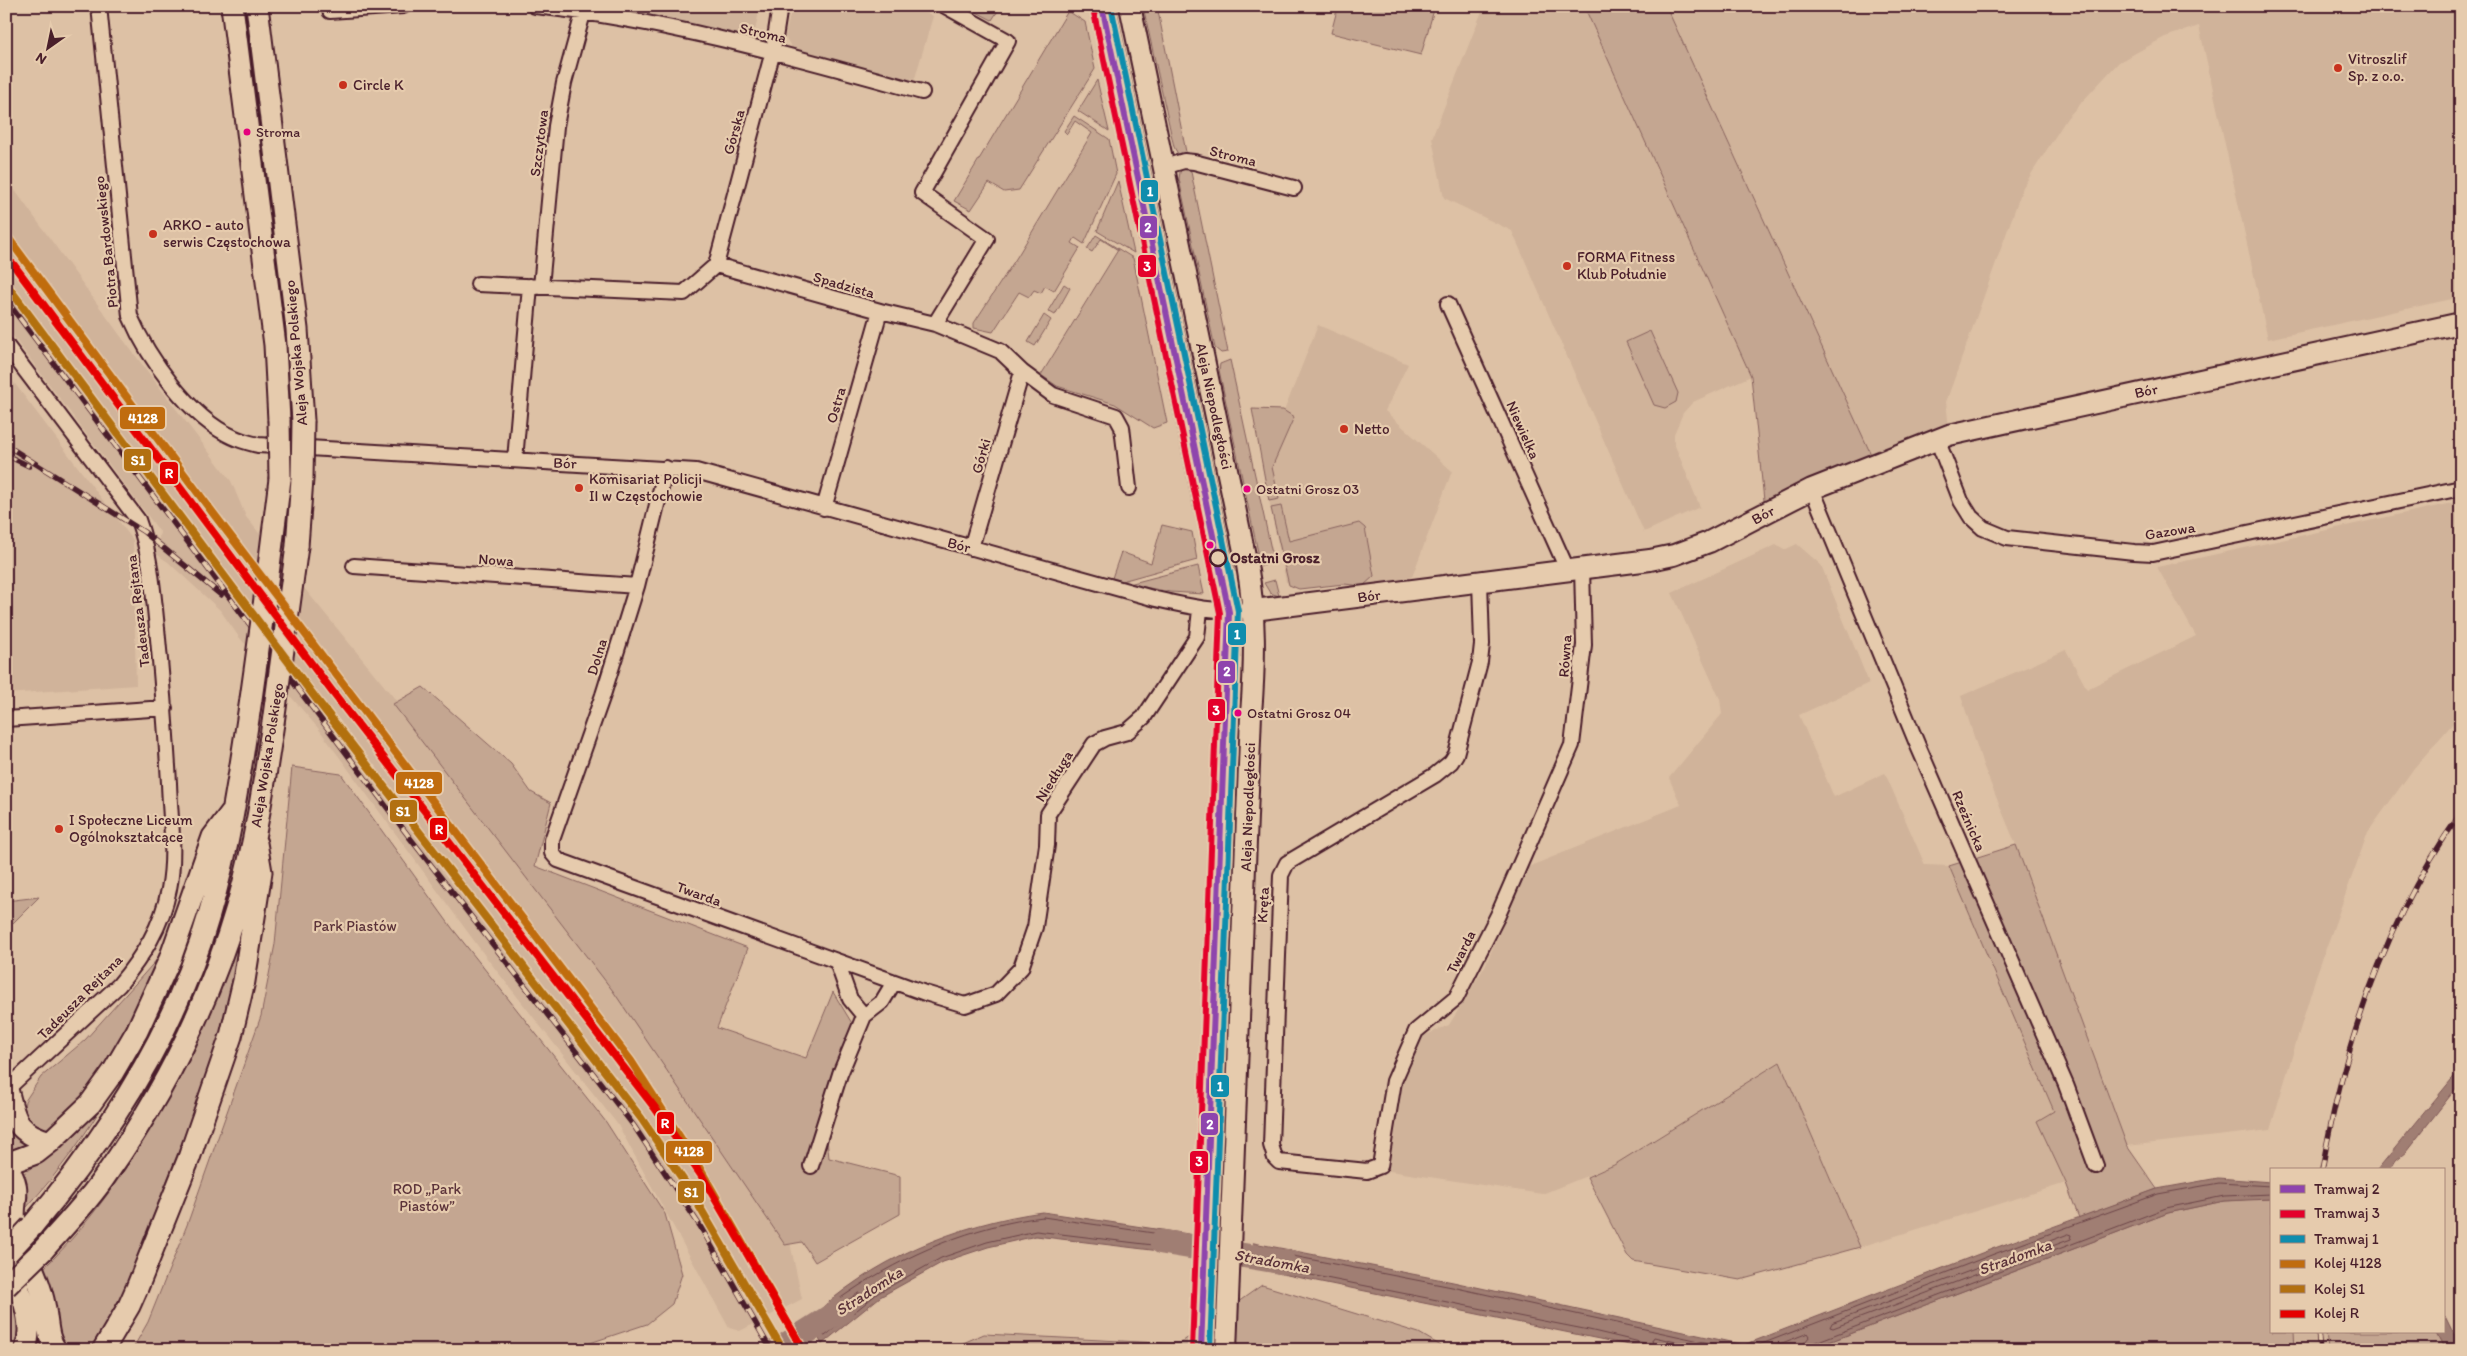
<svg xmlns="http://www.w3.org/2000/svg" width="2467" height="1356" font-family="Itim,sans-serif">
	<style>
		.built { fill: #d0b39a }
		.green { fill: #c4a691; stroke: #87625e }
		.water { fill: #a07e73; stroke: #7e5856 }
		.pier { fill: #ddc1a5 }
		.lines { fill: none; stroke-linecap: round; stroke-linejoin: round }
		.shore { stroke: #6c4548; stroke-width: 1 }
		.river { stroke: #a07e73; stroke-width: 25 }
		.street-casing { stroke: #4a1f2b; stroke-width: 18 }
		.secondary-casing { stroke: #4a1f2b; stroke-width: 24 }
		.primary-casing { stroke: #4a1f2b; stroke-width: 25 }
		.street { stroke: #e6cbad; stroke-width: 14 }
		.secondary { stroke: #e6cbad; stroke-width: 20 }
		.primary { stroke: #e6cbad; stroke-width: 21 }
		.rail-casing { stroke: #4a1f2b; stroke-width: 5.5 }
		.rail { stroke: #e6cbad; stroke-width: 4; stroke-dasharray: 11; stroke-linecap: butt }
		.primary-bridge-casing { stroke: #4a1f2b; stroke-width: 25; stroke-linecap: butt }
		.primary-bridge { stroke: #e6cbad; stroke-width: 21 }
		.rail-1-casing { stroke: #e6cbad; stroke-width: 11 }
		.rail-2-casing { stroke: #e6cbad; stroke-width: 11 }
		.rail-3-casing { stroke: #e6cbad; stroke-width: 11 }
		.rail-1 { stroke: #c06c0f; stroke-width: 8 }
		.rail-2 { stroke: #b27011; stroke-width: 8 }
		.rail-3 { stroke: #e50000; stroke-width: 8 }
		.tram-1-casing { stroke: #e6cbad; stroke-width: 10 }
		.tram-2-casing { stroke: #e6cbad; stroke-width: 10 }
		.tram-3-casing { stroke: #e6cbad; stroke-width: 10 }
		.tram-1 { stroke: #8e44ad; stroke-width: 6 }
		.tram-2 { stroke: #e4002b; stroke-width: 6 }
		.tram-3 { stroke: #0f8dad; stroke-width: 6 }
		.poi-dot { fill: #c8321e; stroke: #e6cbad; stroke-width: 2 }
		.bus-dot { fill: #e5007d; stroke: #e6cbad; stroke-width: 2 }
		.stop-dot { fill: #e6cbad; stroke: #4a1f2b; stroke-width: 2.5 }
		.labels { text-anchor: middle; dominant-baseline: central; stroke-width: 4.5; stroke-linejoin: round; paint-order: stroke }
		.bus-label { font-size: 14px; fill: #4a1f2b; stroke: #e6cbad; text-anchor: start }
		.street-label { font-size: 15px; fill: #4a1f2b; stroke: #e6cbad }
		.poi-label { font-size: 15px; fill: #4a1f2b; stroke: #e6cbad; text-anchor: start }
		.stop-label { font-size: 15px; font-weight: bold; fill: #4a1f2b; stroke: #e6cbad; text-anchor: start }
		.park-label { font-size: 15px; fill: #5c333a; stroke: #e6cbad }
		.water-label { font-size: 16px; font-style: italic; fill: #5b3239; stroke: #e6cbad }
		.line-badge { stroke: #e6cbad; stroke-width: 2 }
		.badge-label { font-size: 14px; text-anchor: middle; font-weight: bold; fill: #fff }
	</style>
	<rect width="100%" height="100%" fill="#ddc1a5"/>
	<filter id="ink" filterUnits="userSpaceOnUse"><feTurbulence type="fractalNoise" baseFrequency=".02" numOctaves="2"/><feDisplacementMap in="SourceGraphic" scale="10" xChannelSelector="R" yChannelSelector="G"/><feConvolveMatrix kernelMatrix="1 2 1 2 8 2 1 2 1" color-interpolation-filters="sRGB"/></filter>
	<g filter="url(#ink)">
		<!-- built -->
		<path class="built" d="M601 6H760L753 41 600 10Z
			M792 6H914L933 16 915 78 904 80 793 49 785 37Z
			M1484 6H1584L1751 376 1693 402 1683 413 1674 434V443L1700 507 1644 532 1512 231 1444 198 1432 138Z
			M1666 6H2461V297L2268 339 2199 26 2165 37 2119 62 2067 118 2023 187 1946 402 1949 428 1874 461Z
			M6 178 122 338 231 481 246 517 521 853 786 1224 802 1299 740 1331 729 1328 618 1125 486 957 318 728 239 637 220 610 168 562 156 554 160 532 6 327Z
			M1318 325 1408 364 1385 411 1452 471 1412 577 1363 586 1344 584 1299 589 1286 582 1262 467Z
			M6 372 133 540 136 685 6 694Z
			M2461 501V714L2414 768 2368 832 2316 976 2270 1130 2127 1146 2016 845 1983 765 1961 696 2066 650 2087 689 2196 636 2157 567Z
			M1797 544 1821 565 1869 683 1799 715 1834 797 1885 773 1925 865 1949 866 2054 1111 2037 1121 2066 1183 1860 1247 1780 1062 1614 1165 1542 1194 1383 1170 1399 1085 1421 1037 1449 1025 1485 966 1528 867 1681 805 1669 778 1722 714 1720 699 1672 593 1776 545 1784 550Z
			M2294 1332H2326L2328 1350H2295Z"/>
		<!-- green -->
		<path class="green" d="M965 6H1001L992 20Z
			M1089 6H1100L1205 509 1194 511Z
			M1110 6H1116L1235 572 1230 573Z
			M1143 6H1157L1187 157 1178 154 1174 147Z
			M1338 6H1435L1421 55 1331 33Z
			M1584 6H1666L1874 461 1765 510 1751 376Z
			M1068 11 1085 22 1095 69 1019 190 1004 192 989 183 971 210 954 201Z
			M1097 80 1109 131 1078 111Z
			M1074 116 1109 139 1116 174 1084 244 1075 238 1072 243 1080 248 1054 291 1045 286 1041 293 1034 290 1029 297 1019 292 993 332 974 328V323L1017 257 1092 133 1075 121 1067 134 1064 131Z
			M1185 167H1190L1228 352 1221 353 1215 348 1179 179 1180 172Z
			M1118 181 1134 253 1097 231Z
			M1096 235 1133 258 1167 423 1153 428 1115 404 1057 386 1041 375 1118 250 1101 239 1092 252 1087 249Z
			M1064 284 1070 288 1055 315 1048 311Z
			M1044 315 1051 320 1035 346 1028 342Z
			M1650 331 1678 393 1676 402 1665 408 1654 405 1626 342Z
			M1230 360 1274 563 1261 566 1219 370 1220 364Z
			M1252 409 1283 410 1294 417 1272 467 1279 499 1269 501Z
			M1281 506 1289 541 1359 523 1365 528 1374 576 1363 586 1344 584 1299 589 1289 585 1271 508Z
			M1162 525 1192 532 1197 560 1122 581 1112 578 1121 552 1151 563Z
			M1198 566 1204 594 1170 592 1129 584Z
			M1275 580 1279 596 1270 593 1264 583Z
			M423 687 511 764 531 792 551 803 535 866 748 948 717 1028 806 1058 833 992 853 1025 823 1100 829 1158 900 1176V1214L815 1262 802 1242 785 1245 613 991 393 704Z
			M292 767 341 774 452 928 606 1122 665 1214 682 1274 672 1304 647 1324 569 1350H132L148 1322 187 1225 261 1016 275 944Z
			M2016 845 2127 1146 2157 1189 2079 1218 2066 1183 2037 1121 2054 1111 1949 866Z
			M250 891 226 1015 202 1091 123 1293 103 1332 89 1350H64L62 1347 43 1269C96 1218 137 1155 172 1091 180 1076 190 1061 197 1045 218 995 234 943 250 891Z
			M39 897 6 930V901Z
			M160 956 147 997 84 1100 55 1128 42 1131 23 1117 25 1101 41 1077 85 1040Z
			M1780 1062 1860 1247 1740 1280 1633 1261 1627 1255 1587 1177 1614 1165Z
			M111 1091C87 1134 59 1172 26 1208L28 1197 23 1174 45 1157Z
			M6 1116 36 1146 6 1151Z
			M2253 1199H2271V1332H2294L2295 1350H1808L2168 1213 2224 1201Z
			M1262 1285 1419 1333 1448 1350H947L984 1334 1179 1344Z
			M15 1299 21 1334 16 1350H6V1307Z
			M2326 1332H2436L2445 1350H2328Z"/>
		<!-- water -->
		<path class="water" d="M2461 1068V1082L2406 1152 2396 1160 2390 1170H2377Z
			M2218 1178 2271 1182V1199L2224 1201 2168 1213 1808 1350H1653L1248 1267 1249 1242 1453 1282 1744 1345 1992 1249 2157 1189Z
			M1043 1212 1195 1235 1193 1255 1036 1236 988 1247 943 1262 880 1297 822 1344 808 1321C869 1260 959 1223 1043 1212Z
			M2443 1312 2461 1349V1350H2445L2436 1332H2443Z"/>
		<!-- pier -->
		<path class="pier" d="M1248 1240 1253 1241 1251 1271 1245 1268Z"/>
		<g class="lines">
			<!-- shore -->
			<path class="shore" d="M1043 1217 1188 1238 1189 1247 1186 1249 1036 1231 987 1242 941 1258 878 1293 825 1336 822 1335 815 1323C819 1311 838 1300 848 1293 906 1254 974 1225 1043 1217Z
				M2069 1234 2072 1235 2071 1239 1833 1328 1830 1327 1832 1323Z
				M859 1293 862 1294V1297L827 1326H824L823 1322 838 1307Z
				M1648 1350 1644 1343 1589 1330 1255 1264 1254 1251 1257 1249 1452 1287 1741 1350
				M1654 1350 1652 1340 1654 1337 1711 1350
				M1746 1350 1994 1254 2158 1194 2219 1183 2271 1186
				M1764 1350 1808 1333 1810 1336 1804 1343 1802 1350
				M1809 1350 1813 1343 2166 1208 2224 1196 2271 1194"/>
			<!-- river -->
			<path class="river" d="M1162 1242 1283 1262
				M778 1350 841 1310"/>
			<!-- street casing -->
			<g class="street-casing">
				<path id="street" d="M99 6 130 316C148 358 190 418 233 437 241 441 250 443 258 445L696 471 1156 599C1190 607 1219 613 1254 610
					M329 6 330 11 403 6
					M535 6C666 20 795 57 922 92
					M1164 167 1184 161 1194 162 1294 188
					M716 265 773 51 780 6
					M478 284 684 293 716 265 880 311 935 324 1000 351 1022 372 1053 395 1116 416 1122 427 1129 488
					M541 287 556 126 564 83 585 6
					M1448 304 1567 569
					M935 324 987 239 922 193 1008 41 945 6
					M6 345 138 520C151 555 153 591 157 628 162 679 166 731 169 783 170 817 176 854 169 889 162 926 143 956 119 985L6 1090
					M1937 439 1961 501 1971 517 1983 528 2007 538 2134 552 2153 553 2461 488
					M515 460 530 286
					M666 468 637 586 603 695 552 840V853L558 860 925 993 965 1005 996 994 1021 968 1035 927 1047 845 1048 814 1094 744 1105 738 1127 732 1144 717 1197 637 1200 610
					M1812 489 1918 746 2066 1085 2096 1166
					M824 508 880 311
					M971 548 1022 372
					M354 566 637 586
					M1480 581 1482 644 1480 662 1456 754 1451 762 1435 775 1287 863 1281 875 1271 1145 1275 1158 1279 1162 1367 1171 1380 1166 1394 1081 1416 1031 1456 998 1498 915 1572 745 1584 645 1582 568
					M6 719 165 708
					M837 962 850 999 864 1016
					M811 1166 840 1074 864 1016 882 1002 894 982"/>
			</g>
			<!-- secondary casing -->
			<g class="secondary-casing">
				<path id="secondary" d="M1130 6 1247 565C1256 615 1255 663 1251 714L1226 1350
					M1254 610 1650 560 1674 555 1709 542 1812 489 1949 435 2461 323
					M6 1166C26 1191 10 1202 16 1225 25 1255 42 1281 46 1313 48 1326 48 1339 56 1350
					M6 1261C19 1286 36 1322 25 1350"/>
			</g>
			<!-- primary casing -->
			<g class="primary-casing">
				<path id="primary" d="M232 6 275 345 279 420
					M257 6 297 329 303 421
					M297 546 302 479
					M264 606 280 479
					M7 1089C15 1121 16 1132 50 1142
					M6 1164 36 1153 50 1142 90 1104 113 1072 137 1031 170 959 213 837 231 813
					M32 1226C109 1135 176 1031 209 915 230 845 240 772 251 699
					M43 1250C64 1226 88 1202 106 1175 164 1093 210 1001 238 904 255 845 264 784 273 723
					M103 1350 129 1306 137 1288 189 1158 231 1036 244 981 261 872 256 843"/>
			</g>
			<!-- street -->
			<use href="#street" class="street"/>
			<!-- secondary -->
			<use href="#secondary" class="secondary"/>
			<!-- primary -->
			<use href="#primary" class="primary"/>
			<!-- rail casing -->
			<g class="rail-casing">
				<path id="rail" d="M6 300 410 838 634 1126 700 1226 771 1350
					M6 445 144 532 221 595
					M6 455 29 466
					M2322 1170C2344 1044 2386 918 2461 813
					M2318 1332 2320 1350"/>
			</g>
			<!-- rail -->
			<use href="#rail" class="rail"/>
			<!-- primary-bridge casing -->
			<g class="primary-bridge-casing">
				<path id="primary-bridge" d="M279 420 280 479
					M302 479 303 421
					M251 699 264 606
					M273 723 297 546
					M6 1254 32 1226
					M6 1286 43 1250"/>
			</g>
			<!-- primary-bridge -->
			<use href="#primary-bridge" class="primary-bridge"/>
			<!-- rail-1 casing -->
			<g class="rail-1-casing">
				<path id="rail-1" d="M6 235 213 513 631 1061 699 1167 803 1350"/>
			</g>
			<!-- rail-2 casing -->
			<g class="rail-2-casing">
				<path id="rail-2" d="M6 284 317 700 641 1118 688 1187 783 1350"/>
			</g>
			<!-- rail-3 casing -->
			<g class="rail-3-casing">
				<path id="rail-3" d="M13 264 331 690 655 1108 703 1178 801 1346"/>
			</g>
			<!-- rail-1 -->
			<use href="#rail-1" class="rail-1"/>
			<!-- rail-2 -->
			<use href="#rail-2" class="rail-2"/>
			<!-- rail-3 -->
			<use href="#rail-3" class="rail-3"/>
			<!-- tram-1 casing -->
			<g class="tram-1-casing">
				<path id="tram-1" d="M1102 6 1229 612 1201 1350"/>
			</g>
			<!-- tram-2 casing -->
			<g class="tram-2-casing">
				<path id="tram-2" d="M1093 8 1220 613 1192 1350"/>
			</g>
			<!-- tram-3 casing -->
			<g class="tram-3-casing">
				<path id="tram-3" d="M1111 6 1238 611 1210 1350"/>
			</g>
			<!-- tram-1 -->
			<use href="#tram-1" class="tram-1"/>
			<!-- tram-2 -->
			<use href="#tram-2" class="tram-2"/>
			<!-- tram-3 -->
			<use href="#tram-3" class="tram-3"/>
		</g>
	</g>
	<!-- markers -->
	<g class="poi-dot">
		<circle cx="2338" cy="68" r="5"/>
		<circle cx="343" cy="85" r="5"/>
		<circle cx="153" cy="234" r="5"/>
		<circle cx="1567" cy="266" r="5"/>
		<circle cx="1344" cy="429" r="5"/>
		<circle cx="579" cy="488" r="5"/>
		<circle cx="59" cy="829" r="5"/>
	</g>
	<g class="bus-dot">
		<circle cx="247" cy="132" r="4.5"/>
		<circle cx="1247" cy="489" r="4.5"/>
		<circle cx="1210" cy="545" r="4.5"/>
		<circle cx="1238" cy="713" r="4.5"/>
	</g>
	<circle class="stop-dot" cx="1218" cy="558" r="8"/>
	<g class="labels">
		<!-- bus labels -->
		<g class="bus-label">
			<text x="256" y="132">Stroma</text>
			<text x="1256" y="489">Ostatni Grosz 03</text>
			<text x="1247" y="713">Ostatni Grosz 04</text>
		</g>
		<!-- street labels -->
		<g class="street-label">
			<text transform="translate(763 33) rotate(13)">Stroma</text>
			<text transform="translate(734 132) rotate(-75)">Górska</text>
			<text transform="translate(539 143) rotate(-83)">Szczytowa</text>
			<text transform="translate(1233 156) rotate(14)">Stroma</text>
			<text transform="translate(106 242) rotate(-96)">Piotra Bardowskiego</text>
			<text transform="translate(844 285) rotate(16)">Spadzista</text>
			<text transform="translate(296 353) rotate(-95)">Aleja Wojska Polskiego</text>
			<text transform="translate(2146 391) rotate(-12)">Bór</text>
			<text transform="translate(836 405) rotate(-74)">Ostra</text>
			<text transform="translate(1214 406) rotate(78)">Aleja Niepodległości</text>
			<text transform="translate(1523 430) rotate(66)">Niewielka</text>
			<text transform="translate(981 456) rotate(-74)">Górki</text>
			<text transform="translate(565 463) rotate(3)">Bór</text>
			<text transform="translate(1763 515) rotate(-28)">Bór</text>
			<text transform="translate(2170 531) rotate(-9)">Gazowa</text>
			<text transform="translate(959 545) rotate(15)">Bór</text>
			<text transform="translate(496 560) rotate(4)">Nowa</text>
			<text transform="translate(1369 596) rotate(-8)">Bór</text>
			<text transform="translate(138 611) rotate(-97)">Tadeusza Rejtana</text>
			<text transform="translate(1565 656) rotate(-86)">Równa</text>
			<text transform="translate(597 657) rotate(-73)">Dolna</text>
			<text transform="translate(267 755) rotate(-81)">Aleja Wojska Polskiego</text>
			<text transform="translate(1054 776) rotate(-58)">Niedługa</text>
			<text transform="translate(1248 807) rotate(-88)">Aleja Niepodległości</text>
			<text transform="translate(1969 821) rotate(67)">Rzeźnicka</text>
			<text transform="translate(699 894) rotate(20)">Twarda</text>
			<text transform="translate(1263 905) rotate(-87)">Kręta</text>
			<text transform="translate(1461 952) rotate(-63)">Twarda</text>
			<text transform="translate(80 997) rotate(-45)">Tadeusza Rejtana</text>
		</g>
		<!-- poi labels -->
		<g class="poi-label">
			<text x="2348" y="59">Vitroszlif<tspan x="2348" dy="17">Sp. z o.o.</tspan></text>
			<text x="353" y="85">Circle K</text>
			<text x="163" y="225">ARKO - auto<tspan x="163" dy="17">serwis Częstochowa</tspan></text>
			<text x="1577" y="257">FORMA Fitness<tspan x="1577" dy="17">Klub Południe</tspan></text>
			<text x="1354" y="429">Netto</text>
			<text x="589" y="479">Komisariat Policji<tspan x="589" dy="17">II w Częstochowie</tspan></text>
			<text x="69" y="820">I Społeczne Liceum<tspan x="69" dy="17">Ogólnokształcące</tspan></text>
		</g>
		<!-- stop labels -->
		<g class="stop-label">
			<text x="1230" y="558">Ostatni Grosz</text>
		</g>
		<!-- park labels -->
		<g class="park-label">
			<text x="355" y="926">Park Piastów</text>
			<text x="427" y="1189">ROD „Park<tspan x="427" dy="17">Piastów”</tspan></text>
		</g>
		<!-- water labels -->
		<g class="water-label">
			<text transform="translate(2015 1257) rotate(-20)">Stradomka</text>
			<text transform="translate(1272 1261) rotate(10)">Stradomka</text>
			<text transform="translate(869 1291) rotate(-33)">Stradomka</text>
		</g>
	</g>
	<g class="line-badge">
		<rect x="1140" y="179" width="19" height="24" rx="5" fill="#0f8dad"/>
		<rect x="1139" y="215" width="19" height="24" rx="5" fill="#8e44ad"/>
		<rect x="1137" y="254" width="20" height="24" rx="5" fill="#e4002b"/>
		<rect x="119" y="406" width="47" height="24" rx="5" fill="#c06c0f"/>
		<rect x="123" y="448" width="29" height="24" rx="5" fill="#b27011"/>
		<rect x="159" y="461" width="20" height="24" rx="5" fill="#e50000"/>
		<rect x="1227" y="622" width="20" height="24" rx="5" fill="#0f8dad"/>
		<rect x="1217" y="660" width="19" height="24" rx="5" fill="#8e44ad"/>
		<rect x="1207" y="698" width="19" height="24" rx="5" fill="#e4002b"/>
		<rect x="395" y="771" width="48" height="24" rx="5" fill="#c06c0f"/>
		<rect x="389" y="799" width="29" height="24" rx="5" fill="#b27011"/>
		<rect x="429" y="817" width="19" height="24" rx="5" fill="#e50000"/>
		<rect x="1210" y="1074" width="20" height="24" rx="5" fill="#0f8dad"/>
		<rect x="656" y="1111" width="19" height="24" rx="5" fill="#e50000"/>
		<rect x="1200" y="1112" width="19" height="24" rx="5" fill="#8e44ad"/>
		<rect x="665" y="1140" width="48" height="24" rx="5" fill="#c06c0f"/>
		<rect x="1189" y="1150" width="20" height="24" rx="5" fill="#e4002b"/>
		<rect x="677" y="1180" width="28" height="24" rx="5" fill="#b27011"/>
	</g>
	<g class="badge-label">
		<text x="1150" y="196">1</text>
		<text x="1148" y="232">2</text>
		<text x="1147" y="271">3</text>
		<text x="143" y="423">4128</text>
		<text x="138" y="465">S1</text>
		<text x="169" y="478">R</text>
		<text x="1237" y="639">1</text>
		<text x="1227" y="676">2</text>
		<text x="1216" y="715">3</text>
		<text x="419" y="788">4128</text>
		<text x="403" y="816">S1</text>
		<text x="439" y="834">R</text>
		<text x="1220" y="1091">1</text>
		<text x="665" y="1128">R</text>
		<text x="1210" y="1129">2</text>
		<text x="689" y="1156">4128</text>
		<text x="1199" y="1166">3</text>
		<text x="691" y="1197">S1</text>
	</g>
	<!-- margin -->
	<rect width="2467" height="1356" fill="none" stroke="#e6cbad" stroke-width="25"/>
	<rect x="12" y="12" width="2442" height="1331" fill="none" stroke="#4a1f2b" stroke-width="2" filter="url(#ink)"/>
	<!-- legend -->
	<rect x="2270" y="1168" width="175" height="165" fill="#e6cbad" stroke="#a88679"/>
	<rect x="2280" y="1185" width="25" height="8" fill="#8e44ad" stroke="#a88679"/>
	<text x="2314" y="1194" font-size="15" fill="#4a1f2b">Tramwaj 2</text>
	<rect x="2280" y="1210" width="25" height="8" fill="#e4002b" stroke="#a88679"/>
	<text x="2314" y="1218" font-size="15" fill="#4a1f2b">Tramwaj 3</text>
	<rect x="2280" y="1235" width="25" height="8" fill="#0f8dad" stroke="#a88679"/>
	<text x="2314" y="1244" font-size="15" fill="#4a1f2b">Tramwaj 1</text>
	<rect x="2280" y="1260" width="25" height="8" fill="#c06c0f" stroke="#a88679"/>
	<text x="2314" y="1268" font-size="15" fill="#4a1f2b">Kolej 4128</text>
	<rect x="2280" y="1285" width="25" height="8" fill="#b27011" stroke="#a88679"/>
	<text x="2314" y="1294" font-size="15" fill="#4a1f2b">Kolej S1</text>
	<rect x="2280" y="1310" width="25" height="8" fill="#e50000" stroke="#a88679"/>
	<text x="2314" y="1318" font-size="15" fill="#4a1f2b">Kolej R</text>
	<!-- north arrow -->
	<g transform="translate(48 48) rotate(213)" stroke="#e6cbad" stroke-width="4" paint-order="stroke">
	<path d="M0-4L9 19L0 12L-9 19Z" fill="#4a1f2b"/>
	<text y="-8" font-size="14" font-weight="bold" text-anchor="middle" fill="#4a1f2b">N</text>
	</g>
</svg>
